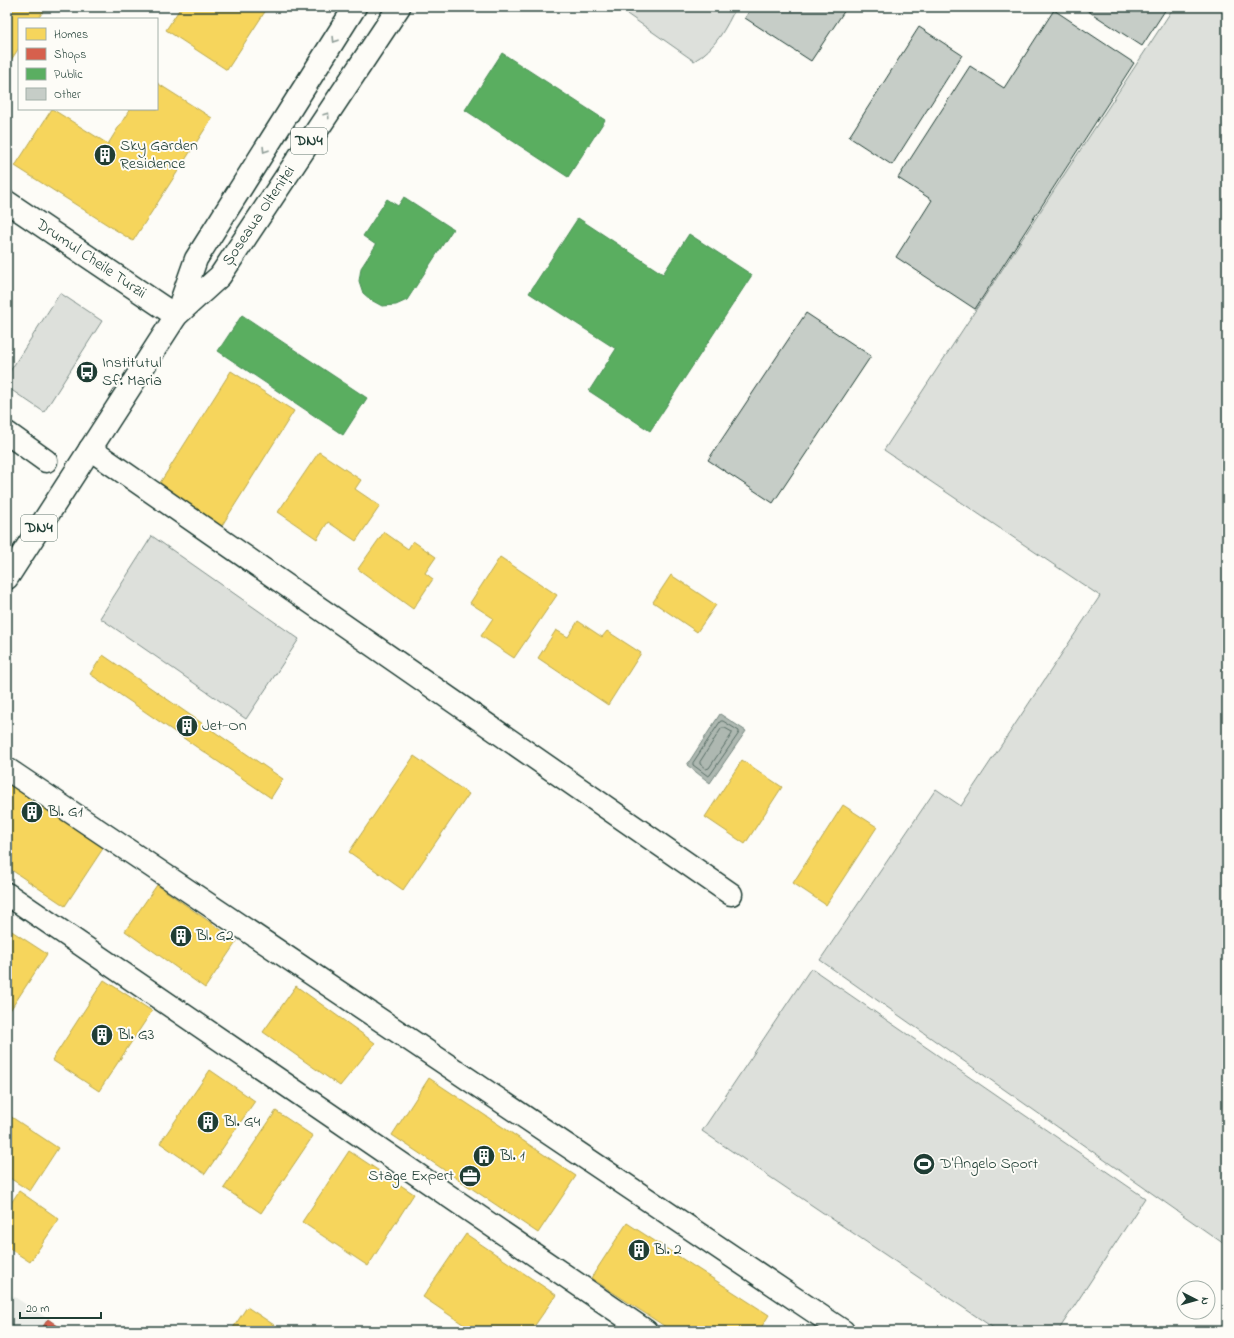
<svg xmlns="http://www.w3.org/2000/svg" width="1234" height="1338" font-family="'Indie Flower',sans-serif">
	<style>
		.built { fill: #eceee9 }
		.green { fill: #dde0db; stroke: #7e8e88 }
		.water { fill: #aeb8b1; stroke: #75877f }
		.homes { fill: #f6d55c; stroke: #b6a750 }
		.shops { fill: #d6604d; stroke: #9f5646 }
		.public { fill: #5aae61; stroke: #488c54 }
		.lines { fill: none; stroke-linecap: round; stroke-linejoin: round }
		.shore { stroke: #586e66; stroke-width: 1 }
		.building { fill: #c6cdc7; stroke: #1f3d34 }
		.minor-casing { stroke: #1f3d34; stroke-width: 25 }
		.major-casing { stroke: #1f3d34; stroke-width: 25 }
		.minor { stroke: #fdfcf7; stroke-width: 22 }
		.major { stroke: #fdfcf7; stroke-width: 22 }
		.oneway { stroke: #8e9c96 }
		.labels { text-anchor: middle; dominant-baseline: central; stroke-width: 4; stroke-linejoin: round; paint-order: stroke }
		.shield { fill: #fdfcf7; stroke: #62766e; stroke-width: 1 }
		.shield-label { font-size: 15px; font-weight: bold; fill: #1f3d34 }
		.poi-label { font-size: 16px; fill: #1f3d34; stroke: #fdfcf7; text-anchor: start }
		.street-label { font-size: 16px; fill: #1f3d34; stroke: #fdfcf7 }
	</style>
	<rect width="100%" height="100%" fill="#fdfcf7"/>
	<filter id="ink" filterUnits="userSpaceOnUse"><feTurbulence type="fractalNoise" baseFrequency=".025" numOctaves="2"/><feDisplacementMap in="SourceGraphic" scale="8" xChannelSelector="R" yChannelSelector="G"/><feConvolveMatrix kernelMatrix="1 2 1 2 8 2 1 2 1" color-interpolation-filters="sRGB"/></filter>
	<g filter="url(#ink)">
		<!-- built -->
		<path class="built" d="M7 1292 48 1319 65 1331H7Z"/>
		<!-- green -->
		<path class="green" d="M617 7H736C726 28 715 49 694 61Z
			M1174 7H1227V1246L820 960 936 789 961 806 1100 596 884 450Z
			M60 293 102 321 44 412 7 387V376Z
			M152 536 299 639 246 719 100 618Z
			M811 968 1145 1198 1058 1331H998L702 1131Z"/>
		<!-- water -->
		<path class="water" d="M720 714 746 731 710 783 687 765Z"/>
		<!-- homes -->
		<path class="homes" d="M7 7H46L38 19H19V48L7 66Z
			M181 7H268L227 70 166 30Z
			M157 83 212 118 133 241 15 166 52 109 108 144 130 109H157Z
			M231 371 294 411 221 527 158 486Z
			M319 452 361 480 355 489 380 506 356 541 328 522 317 539 278 512Z
			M384 532 408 549 413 541 436 557 425 573 433 579 413 609 358 569Z
			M500 557 557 595 514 658 481 636 493 618 470 603Z
			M671 575 716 605 697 632 653 602Z
			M578 621 602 637 607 631 641 653 608 705 538 658 556 630 568 637Z
			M103 655 283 779 271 798 90 674Z
			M414 756 469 794 403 890 349 852Z
			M742 760 782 787 745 844 705 817Z
			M7 779 106 844 65 906 7 867Z
			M843 805 877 827 826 905 793 883Z
			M157 885 237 941 205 988 125 931Z
			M7 928 47 954 7 1015Z
			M104 980 152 1011 99 1091 52 1060Z
			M296 986 375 1043 340 1086 263 1032Z
			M210 1070 255 1101 205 1174 160 1143Z
			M429 1078 576 1176 538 1233 392 1135Z
			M276 1111 313 1136 261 1213 224 1188Z
			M7 1114 58 1148 30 1191 8 1177 7 1179Z
			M349 1151 414 1194 368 1266 302 1222Z
			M19 1191 59 1219 30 1262 7 1247V1209Z
			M627 1223 769 1315 759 1331H672L591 1278Z
			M466 1234 556 1295 531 1331H473L423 1297Z
			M247 1307 283 1331H231Z"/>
		<!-- shops -->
		<path class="shops" d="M48 1319 65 1331H40Z"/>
		<!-- public -->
		<path class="public" d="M502 53 605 120 568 177 465 110Z
			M404 197 453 229 407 300 396 305 382 306 371 300 363 293 359 281 361 268 376 245 363 236 387 199 398 206Z
			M578 218 663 274 689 234 752 275 650 431 589 391 616 349 529 293Z
			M242 315 367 398 343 435 218 351Z"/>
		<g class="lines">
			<!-- shore -->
			<path class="shore" d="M721 721H723L739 731V733L710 775 708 776 693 765V763Z
				M722 728H725L732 732V734L709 768 706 769 700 764V762Z"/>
		</g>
		<!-- building -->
		<path class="building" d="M752 7H847L811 61 745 18Z
			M1082 7H1164L1166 9 1142 46Z
			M1054 10 1134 63 975 309 896 257 932 200 898 178 970 66 1004 88Z
			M919 27 962 55 892 165 849 137Z
			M806 313 871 356 773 503 708 460Z"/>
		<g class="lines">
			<!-- minor casing -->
			<g class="minor-casing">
				<path id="minor" d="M7 202 176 316
					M7 433 46 461
					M90 449 731 894
					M7 769 843 1331
					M7 894 646 1331"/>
			</g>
			<!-- major casing -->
			<g class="major-casing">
				<path id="major" d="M178 314 220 276 399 7
					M7 578 176 316 196 259 355 7"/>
			</g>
			<!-- minor -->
			<use href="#minor" class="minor"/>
			<!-- major -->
			<use href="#major" class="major"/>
		</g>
		<!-- one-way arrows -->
		<defs><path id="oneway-chevron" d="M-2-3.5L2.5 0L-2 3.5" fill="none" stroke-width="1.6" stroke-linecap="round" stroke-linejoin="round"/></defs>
		<g class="oneway">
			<use href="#oneway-chevron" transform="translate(335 40) rotate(122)"/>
			<use href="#oneway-chevron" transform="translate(327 115) rotate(-56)"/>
			<use href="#oneway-chevron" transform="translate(265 150) rotate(122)"/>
		</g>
	</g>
	<!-- icons -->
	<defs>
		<g id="building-disc" transform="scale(1.15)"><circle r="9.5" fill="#1f3d34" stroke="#fdfcf7"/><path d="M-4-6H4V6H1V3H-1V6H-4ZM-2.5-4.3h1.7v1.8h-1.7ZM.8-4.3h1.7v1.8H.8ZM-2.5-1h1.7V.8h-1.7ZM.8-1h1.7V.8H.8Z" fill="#fff"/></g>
		<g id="bus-disc" transform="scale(1.15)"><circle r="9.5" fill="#1f3d34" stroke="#fdfcf7"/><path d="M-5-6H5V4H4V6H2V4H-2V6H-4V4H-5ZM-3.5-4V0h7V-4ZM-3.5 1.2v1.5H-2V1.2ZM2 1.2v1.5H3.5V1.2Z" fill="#fff"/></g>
		<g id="stadium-disc" transform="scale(1.15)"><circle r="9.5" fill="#1f3d34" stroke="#fdfcf7"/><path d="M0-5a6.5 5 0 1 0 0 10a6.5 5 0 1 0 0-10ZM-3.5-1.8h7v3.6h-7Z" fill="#fff"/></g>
		<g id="office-disc" transform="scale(1.15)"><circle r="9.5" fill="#1f3d34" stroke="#fdfcf7"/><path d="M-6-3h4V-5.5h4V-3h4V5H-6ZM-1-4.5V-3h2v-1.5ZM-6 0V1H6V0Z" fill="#fff"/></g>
	</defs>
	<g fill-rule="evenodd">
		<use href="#building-disc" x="105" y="155"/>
		<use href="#bus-disc" x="87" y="372"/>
		<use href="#building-disc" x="187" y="726"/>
		<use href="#building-disc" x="32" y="812"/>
		<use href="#building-disc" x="181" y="936"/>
		<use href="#building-disc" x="102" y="1035"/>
		<use href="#building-disc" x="208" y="1122"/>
		<use href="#building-disc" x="484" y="1156"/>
		<use href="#stadium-disc" x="924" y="1164"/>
		<use href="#office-disc" x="470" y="1176"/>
		<use href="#building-disc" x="639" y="1250"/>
	</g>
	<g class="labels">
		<!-- shield labels -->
		<g class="shield">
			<rect x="291" y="128" width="36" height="26" rx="3"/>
			<rect x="21" y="515" width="36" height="26" rx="3"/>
		</g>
		<g class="shield-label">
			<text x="309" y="141">DN4</text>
			<text x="39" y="528">DN4</text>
		</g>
		<!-- poi labels -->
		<g class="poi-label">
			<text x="120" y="146">Sky Garden<tspan x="120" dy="18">Residence</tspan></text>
			<text x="102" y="363">Institutul<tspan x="102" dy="18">Sf. Maria</tspan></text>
			<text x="202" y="726">Jet-On</text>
			<text x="48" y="812">Bl. G1</text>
			<text x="196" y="936">Bl. G2</text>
			<text x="118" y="1035">Bl. G3</text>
			<text x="224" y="1122">Bl. G4</text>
			<text x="500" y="1156">Bl. 1</text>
			<text x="940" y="1164">D'Angelo Sport</text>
			<text x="454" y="1176" text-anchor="end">Stage Expert</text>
			<text x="654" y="1250">Bl. 2</text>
		</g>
		<!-- street labels -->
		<g class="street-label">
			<text transform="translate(259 216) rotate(-56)">Șoseaua Olteniței</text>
			<text transform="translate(91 259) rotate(34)">Drumul Cheile Turzii</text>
		</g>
	</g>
	<!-- margin -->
	<rect width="1234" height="1338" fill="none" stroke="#fdfcf7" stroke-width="24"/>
	<rect x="12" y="12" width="1210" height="1314" fill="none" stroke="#1f3d34" stroke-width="1.5" filter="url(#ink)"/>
	<!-- legend -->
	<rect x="18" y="18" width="140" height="92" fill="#fdfcf7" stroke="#a4b0a9"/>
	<rect x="26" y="28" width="20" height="12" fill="#f6d55c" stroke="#a4b0a9"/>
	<text x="54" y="38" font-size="12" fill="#1f3d34">Homes</text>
	<rect x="26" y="48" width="20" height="12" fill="#d6604d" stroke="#a4b0a9"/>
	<text x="54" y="58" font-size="12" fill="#1f3d34">Shops</text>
	<rect x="26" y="68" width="20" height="12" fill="#5aae61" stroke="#a4b0a9"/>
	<text x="54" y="78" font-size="12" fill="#1f3d34">Public</text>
	<rect x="26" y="88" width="20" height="12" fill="#c6cdc7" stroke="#a4b0a9"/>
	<text x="54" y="98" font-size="12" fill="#1f3d34">Other</text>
	<!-- north arrow -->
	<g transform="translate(1196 1300) rotate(96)"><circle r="19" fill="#fdfcf7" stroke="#a4b0a9"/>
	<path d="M0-3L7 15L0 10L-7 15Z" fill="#1f3d34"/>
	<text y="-6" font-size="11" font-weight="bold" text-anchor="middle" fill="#1f3d34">N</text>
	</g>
	<!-- scale -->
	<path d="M20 1312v6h81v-6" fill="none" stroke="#1f3d34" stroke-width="2"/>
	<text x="26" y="1312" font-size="12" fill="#1f3d34" stroke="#fdfcf7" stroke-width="3" paint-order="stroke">20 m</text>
</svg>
